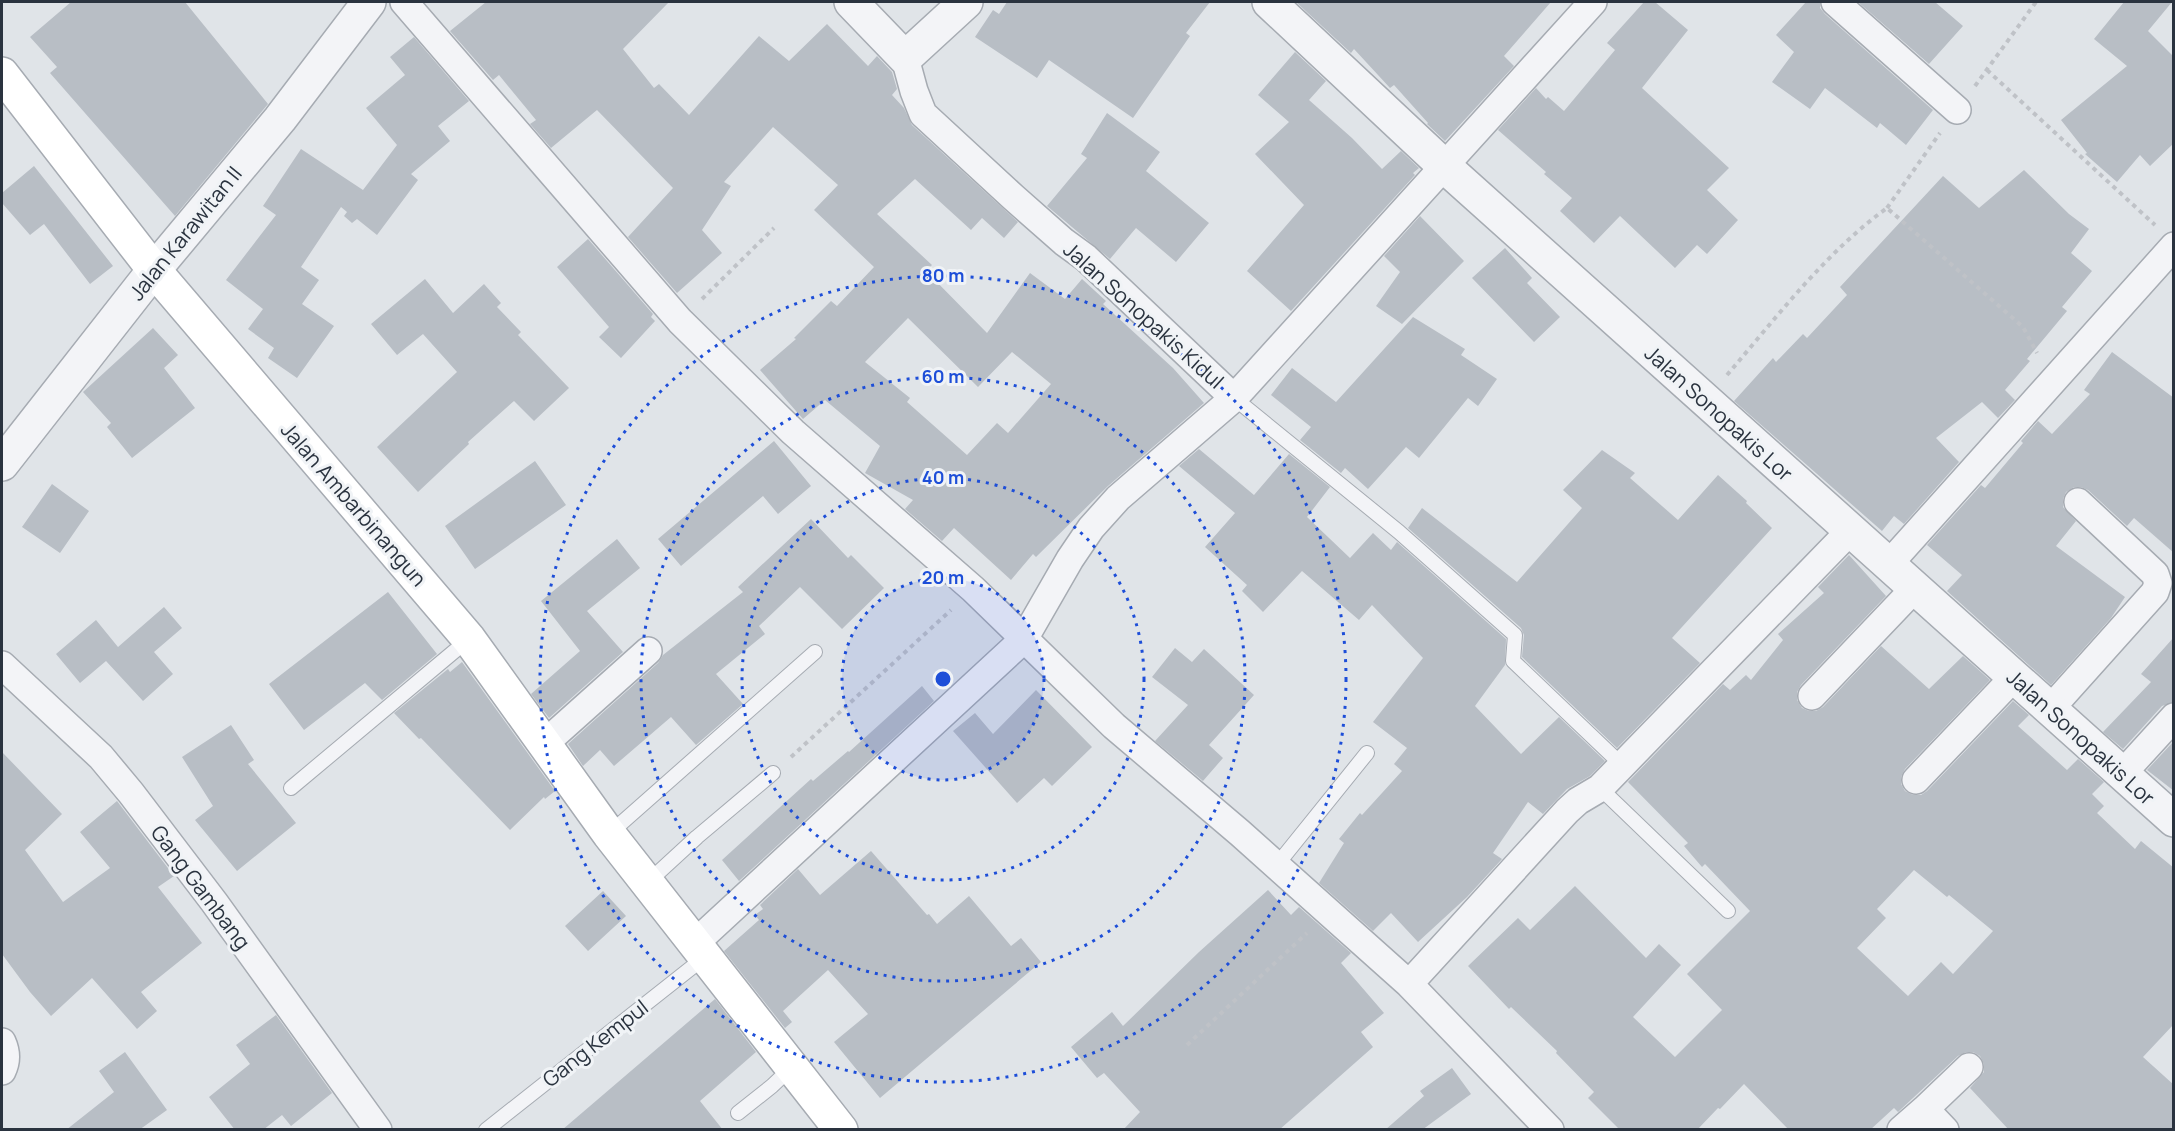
<svg xmlns="http://www.w3.org/2000/svg" width="2175" height="1131" font-family="Manrope,sans-serif">
	<style>
		.building { fill: #b8bec5; fill-rule: evenodd }
		.lines { fill: none; stroke-linecap: round; stroke-linejoin: round }
		.service-casing { stroke: #a6abb2; stroke-width: 16 }
		.minor-casing { stroke: #a6abb2; stroke-width: 30 }
		.tertiary-casing { stroke: #a6abb2; stroke-width: 36 }
		.secondary-casing { stroke: #a6abb2; stroke-width: 36 }
		.path { stroke: #bfc2c7; stroke-width: 4; stroke-dasharray: 4.5 4.5; stroke-linecap: butt }
		.service { stroke: #f3f4f7; stroke-width: 14 }
		.minor { stroke: #f3f4f7; stroke-width: 27 }
		.tertiary { stroke: #f3f4f7; stroke-width: 33 }
		.secondary { stroke: #fff; stroke-width: 33 }
		.ring { fill: none; stroke: #1d4ed8; stroke-width: 3; stroke-dasharray: 3 6 }
		.labels { text-anchor: middle; dominant-baseline: central; stroke-width: 6; stroke-linejoin: round; paint-order: stroke }
		.street-label { font-size: 21px; fill: #2a333f; stroke: #f0f3f6 }
		.centre { fill: #1d4ed8; stroke: #f0f3f6; stroke-width: 3 }
		.ring-label { font-size: 18px; text-anchor: middle; font-weight: bold; fill: #1d4ed8; stroke: #f0f3f6; stroke-width: 6; stroke-linejoin: round; paint-order: stroke }
	</style>
	<rect width="100%" height="100%" fill="#e0e4e8"/>
	<!-- building -->
	<path class="building" d="M71 2H185L268 104 175 216 50 73 57 67 30 37Z
		M486 2H669L623 49 654 88 659 84 689 115 759 36 789 61 827 24 868 66 877 56 892 72 897 89 892 95 904 108 912 125 1018 222 1004 238 982 218 971 230 915 179 877 214 932 265 926 271 987 333 1030 273 1065 299 1082 279 1106 301 1103 304 1173 368 1204 403 1108 486 1036 557 1033 554 1011 580 954 528 942 541 905 509 913 500 865 473 880 446 825 400 803 419 760 370 796 339 794 338 831 301 837 306 874 267 814 210 838 185 773 127 724 182 731 186 702 230 722 253 677 293 628 237 673 188 597 110 551 148 530 124 536 120 499 75 493 80 450 31ZM908 318 978 387 1012 352 1051 384 1008 433 997 423 967 455 907 402 910 398 865 362Z
		M1007 2H1210L1186 33 1190 36 1133 118 1049 60 1037 78 975 37 993 10 999 14Z
		M1296 2H1551L1504 56 1514 66 1445 141 1427 124 1428 123 1394 85 1390 88 1354 49 1351 53Z
		M1644 2H1655L1688 30 1642 88 1729 168 1707 190 1738 220 1707 254 1697 245 1675 268 1620 216 1594 243 1560 211 1572 198 1544 174 1546 172 1498 130 1536 88 1546 99 1548 97 1564 111 1615 50 1607 43Z
		M1806 2H1820V8L1825 14 1933 110 1906 145 1880 123 1877 128 1825 88 1810 109 1772 82 1794 52 1776 35Z
		M1858 2H1935L1963 26 1929 64Z
		M2124 2H2172L2148 31 2174 57V143L2150 166 2140 155 2117 182 2085 154 2087 153 2061 120 2127 66 2094 39Z
		M414 37 469 101 438 126 450 141 411 174 418 180 377 235 357 219 352 223 344 216 347 212 341 207 301 267 319 280 302 304 334 326 297 378 268 358 274 348 248 329 263 309 226 280 276 215 263 206 301 149 363 190 397 145 366 108 405 75 390 57Z
		M1295 52 1326 81 1309 100 1352 138 1382 169 1401 151 1419 168 1413 173 1415 175 1291 311 1247 271 1304 205 1255 154 1289 122 1258 95Z
		M1107 113 1160 152 1146 171 1209 223 1176 262 1136 228 1110 259 1047 206 1087 158 1081 154Z
		M34 166 113 266 90 284 44 224 30 235 2 203V193Z
		M2024 170 2069 214 2089 229 2071 253 2092 271 2062 307 2067 311 2027 359 2030 361 2005 390 2015 400 1998 418 1982 402 1936 438 1959 462 1904 524 1894 516 1882 531 1734 401 1773 358 1776 362 1803 334 1807 338 1847 295 1840 287 1943 176 1979 208Z
		M1420 216 1464 261 1402 324 1376 306 1400 272 1384 256Z
		M588 239 653 314 651 317 655 321 621 358 599 337 609 327 557 267Z
		M1505 248 1532 278 1527 283 1560 317 1534 342 1472 278Z
		M425 279 453 313 484 284 501 303 497 307 521 332 518 335 569 388 534 421 514 401 468 442 469 444 418 492 377 447 457 372 423 334 397 355 371 324Z
		M1413 317 1465 349 1461 355 1497 379 1478 406 1468 398 1419 458 1406 447 1368 489 1345 468 1341 473 1300 440 1311 427 1271 395 1292 368 1336 402Z
		M153 328 178 355 164 368 195 408 132 458 107 427 111 423 83 392Z
		M2112 352 2174 398V553L2134 518 2127 526 2088 490 2081 487H2074L2066 492 2063 499V507L2076 521 2056 546 2125 597 2111 618 2051 685 1947 591 1962 575 1927 545 1981 485 1985 488 2023 443 2021 441 2038 421 2052 434 2090 394 2084 390Z
		M774 441 811 486 778 514 763 496 681 566 658 539Z
		M1199 449 1254 495 1289 454 1330 487 1307 517 1350 558 1373 533 1391 550 1397 542 1506 639 1505 665 1475 706 1521 754 1559 717 1605 761 1590 776 1567 789 1543 814 1528 802 1493 853 1502 859 1467 897 1418 942 1391 913 1373 931 1319 883 1344 843 1339 839 1360 813 1362 815 1402 771 1394 764 1407 748 1373 722 1423 658 1372 605 1359 620 1302 571 1263 612 1242 591 1247 585 1205 547 1235 513 1179 466Z
		M1602 450 1635 473 1630 478 1678 520 1718 475 1747 501 1746 503 1772 528 1672 638 1700 663 1617 748 1522 657 1524 635 1521 628 1408 528 1422 508 1517 582 1582 508 1563 490Z
		M535 461 566 505 475 569 445 526Z
		M52 484 89 511 60 553 22 527Z
		M811 519 848 558 851 555 884 588 842 629 800 587 759 626 765 634 716 674 743 704 696 745 671 717 614 766 600 750 583 766 568 744 658 663 663 655 743 592 738 587Z
		M617 539 640 568 587 611 623 652 549 718 531 694 580 651 541 601Z
		M1849 555 1886 596 1801 685 1797 692V700L1802 708 1809 711H1816L1823 707 1881 646 1929 689 1963 656 1990 680 1905 769 1901 777V784L1905 791 1913 795H1921L1927 791 2013 701 2029 715 2018 726 2067 770 2078 759 2104 782 2092 794 2104 806 2097 813 2135 849 2141 841 2174 868V1024L2143 1057 2174 1085V1130H2009L1970 1088 1984 1072V1064L1980 1056 1973 1052H1966L1958 1056 1898 1112 1894 1108 1870 1130H1789L1744 1084 1720 1109 1718 1108 1697 1130H1620L1588 1098 1594 1092 1556 1053 1557 1051 1511 1007 1509 1009 1468 966 1518 918 1530 930 1575 886 1646 958 1659 944 1681 965 1633 1017 1675 1057 1722 1010 1687 974 1750 911 1705 864 1702 867 1684 846 1688 843 1628 782 1723 684 1730 690 1746 675 1751 680 1783 640 1778 634 1824 593 1818 587ZM1914 870 1947 897 1949 895 1993 931 1953 974 1941 962 1908 996 1857 948 1886 918 1877 909Z
		M388 592 437 654 382 700 365 683 304 730 269 684Z
		M164 607 182 628 154 652 173 674 143 701 106 661 80 683 56 654 96 620 118 647Z
		M2174 637V702L2162 706 2123 749 2103 732 2151 682 2141 674Z
		M1175 648 1192 662 1204 649 1254 695 1209 745 1223 758 1203 781 1155 741 1188 705 1152 677Z
		M462 662 555 791 545 799 544 797 510 830 421 738 419 739 394 713 448 669 450 672Z
		M922 686 934 701 739 881 722 860 811 779 813 781 848 751 849 752Z
		M1036 690 1092 747 1052 786 1044 778 1017 803 953 731 975 713 993 734Z
		M231 725 254 760 248 764 296 823 237 871 195 820 213 806 182 757Z
		M2174 741V791L2147 770Z
		M2 752 62 814 25 850 63 902 110 868 80 832 117 801 174 876 158 887 202 943 141 992 157 1011 137 1029 92 978 51 1016 30 992 2 954Z
		M871 851 927 915 929 914 937 924 969 896 1011 946 1021 938 1041 962 880 1098 834 1042 868 1014 828 970 783 1011 792 1022 785 1028 724 951 759 920 755 915 763 909 760 905 798 869 820 895Z
		M1268 890 1291 915 1299 907 1351 953 1341 963 1384 1013 1361 1032 1373 1047 1279 1130H1123L1140 1112 1104 1073 1097 1078 1071 1047 1112 1012 1123 1026 1199 952Z
		M603 891 626 916 588 951 565 926Z
		M715 999 756 1052 700 1101 723 1130H562Z
		M276 1015 332 1093 291 1126 282 1115 263 1130H235L209 1097 250 1064 236 1045Z
		M125 1052 167 1110 139 1130H66L114 1092 99 1071Z
		M1452 1068 1471 1094 1422 1130H1385L1424 1096 1420 1091Z"/>
	<g class="lines">
		<!-- service casing -->
		<g class="service-casing">
			<path id="service" d="M1234 398 1399 532 1515 635 1513 661 1622 765
				M291 788 469 639
				M1600 788 1728 911
				M609 834 815 652
				M1276 866 1367 753
				M648 882 697 837 773 773
				M738 1113 772 1086 792 1067
				M486 1130 705 957"/>
		</g>
		<!-- minor casing -->
		<g class="minor-casing">
			<path id="minor" d="M404 2 680 321 793 432 973 589 1114 726 1240 833 1409 984 1550 1130
				M1835 2 1957 110
				M905 58 914 91 923 114 1013 197 1064 242 1086 258 1234 398
				M1888 565 2174 246
				M2 665 101 757 131 793 214 902 378 1130
				M1812 696 1915 588
				M2051 708 2155 592 2158 583 2155 574 2078 502
				M544 744 648 651
				M2123 773 2174 717
				M1916 780 2015 676
				M694 944 1024 639 1070 559 1091 528 1118 498 1234 398 1593 2
				M1409 984 1567 811 1578 801 1600 788 1850 531
				M2 1042C7 1053 7 1061 2 1071
				M1901 1130 1925 1109
				M1945 1130 1925 1109 1969 1067"/>
		</g>
		<!-- tertiary casing -->
		<g class="tertiary-casing">
			<path id="tertiary" d="M851 2 905 58 966 2
				M1269 2 1443 165 2174 820
				M2 464 154 270 280 119 369 2"/>
		</g>
		<!-- secondary casing -->
		<g class="secondary-casing">
			<path id="secondary" d="M2 74 154 270 469 639 609 834 841 1130"/>
		</g>
		<!-- path -->
		<path class="path" d="M1987 70 2155 225
			M1975 86 2036 2
			M1887 208 1940 133
			M702 299 774 228
			M1727 375C1776 318 1826 252 1887 208L2023 327 2037 353
			M791 757 951 610
			M1187 1045 1307 933"/>
		<!-- service -->
		<use href="#service" class="service"/>
		<!-- minor -->
		<use href="#minor" class="minor"/>
		<!-- tertiary -->
		<use href="#tertiary" class="tertiary"/>
		<!-- secondary -->
		<use href="#secondary" class="secondary"/>
	</g>
	<!-- distance rings -->
	<circle cx="943" cy="679" r="101" fill="#1d4ed8" fill-opacity=".12"/>
	<g class="ring">
		<circle cx="943" cy="679" r="101"/>
		<circle cx="943" cy="679" r="201"/>
		<circle cx="943" cy="679" r="302"/>
		<circle cx="943" cy="679" r="403"/>
	</g>
	<g class="labels">
		<!-- street labels -->
		<g class="street-label">
			<text transform="translate(185 233) rotate(-51)">Jalan Karawitan II</text>
			<text transform="translate(1144 315) rotate(42)">Jalan Sonopakis Kidul</text>
			<text transform="translate(1719 413) rotate(42)">Jalan Sonopakis Lor</text>
			<text transform="translate(354 504) rotate(49)">Jalan Ambarbinangun</text>
			<text transform="translate(2081 737) rotate(42)">Jalan Sonopakis Lor</text>
			<text transform="translate(201 887) rotate(53)">Gang Gambang</text>
			<text transform="translate(595 1043) rotate(-38)">Gang Kempul</text>
		</g>
	</g>
	<circle cx="943" cy="679" r="9" class="centre"/>
	<g class="ring-label">
		<text x="943" y="282">80 m</text>
		<text x="943" y="383">60 m</text>
		<text x="943" y="484">40 m</text>
		<text x="943" y="584">20 m</text>
	</g>
	<!-- border -->
	<rect width="2175" height="1131" fill="none" stroke="#2a333f" stroke-width="6"/>
</svg>
